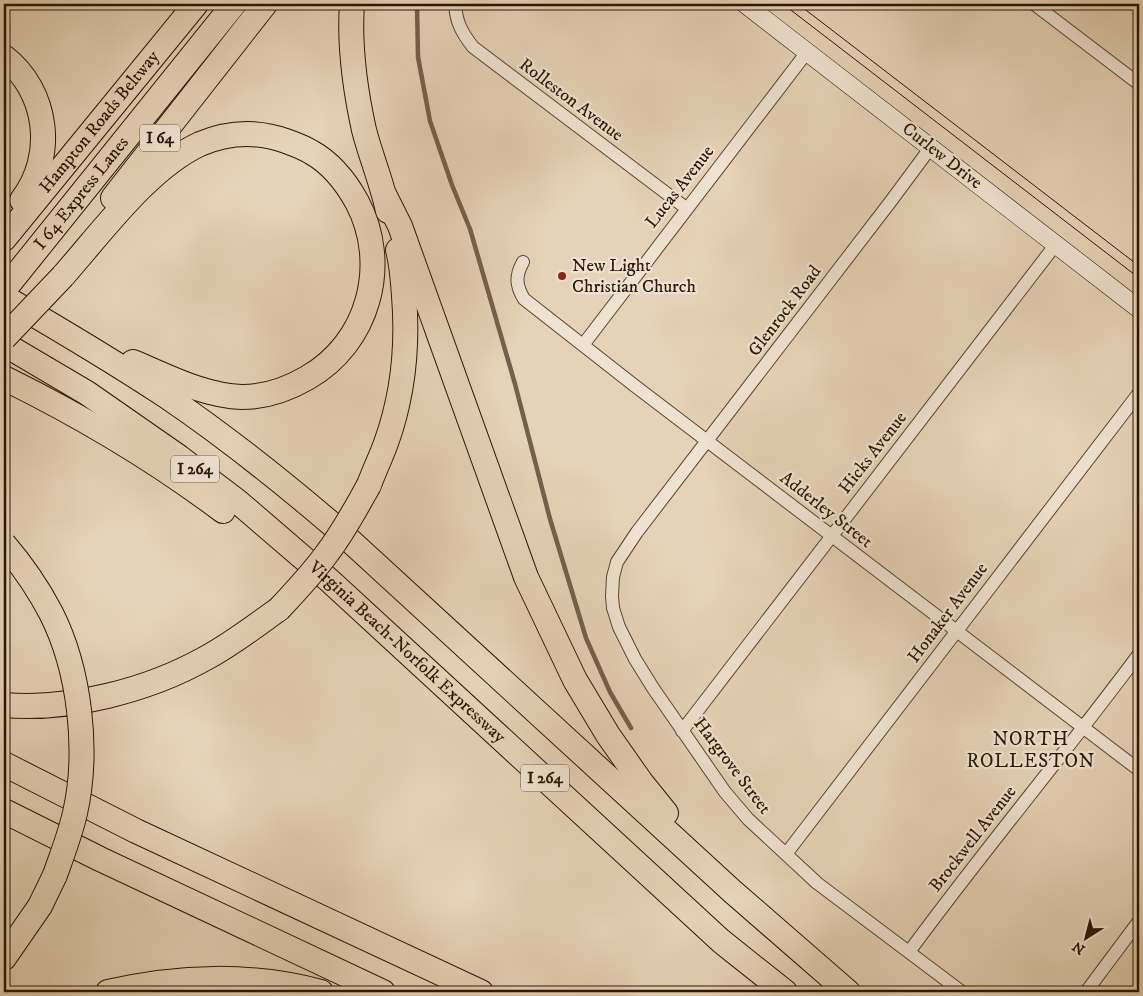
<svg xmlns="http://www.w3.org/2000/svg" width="1143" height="996" font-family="'IM FELL DW Pica',serif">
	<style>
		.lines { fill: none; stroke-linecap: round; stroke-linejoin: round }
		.stream { stroke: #74604a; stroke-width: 4.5 }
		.street-casing { stroke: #584530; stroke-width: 14 }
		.secondary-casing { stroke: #291603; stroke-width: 19 }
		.highway-casing { stroke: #291603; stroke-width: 26 }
		.street { stroke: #efe2d0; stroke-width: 12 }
		.secondary { stroke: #efe2d0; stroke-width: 18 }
		.highway { stroke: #e6d2b6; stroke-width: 24 }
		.tram { stroke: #291603; stroke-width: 1 }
		.highway-bridge-casing { stroke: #291603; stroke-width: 26; stroke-linecap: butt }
		.highway-bridge { stroke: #e6d2b6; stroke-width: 24 }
		.poi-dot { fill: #8f2418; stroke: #efe2d0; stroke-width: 2 }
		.labels { text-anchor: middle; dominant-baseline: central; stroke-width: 4.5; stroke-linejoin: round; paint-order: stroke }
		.shield { fill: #efe2d0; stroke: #645340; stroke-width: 1 }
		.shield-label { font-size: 16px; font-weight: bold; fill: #291603 }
		.street-label { font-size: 18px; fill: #291603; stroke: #efe2d0 }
		.poi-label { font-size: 18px; fill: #291603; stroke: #efe2d0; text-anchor: start }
		.neighbourhood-label { font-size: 19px; letter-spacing: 1px; fill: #291603; stroke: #efe2d0 }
	</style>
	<rect width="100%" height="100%" fill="#e6d2b6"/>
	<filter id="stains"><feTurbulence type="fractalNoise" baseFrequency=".004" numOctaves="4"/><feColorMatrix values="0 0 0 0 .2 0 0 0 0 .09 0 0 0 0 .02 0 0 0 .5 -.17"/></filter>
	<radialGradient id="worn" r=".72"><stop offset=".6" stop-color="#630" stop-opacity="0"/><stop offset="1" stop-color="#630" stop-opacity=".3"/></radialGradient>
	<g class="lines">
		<!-- stream -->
		<path class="stream" d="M417 4 418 57 430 121 452 185 470 229 515 384 550 519 586 638 610 692 631 728"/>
		<!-- street casing -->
		<g class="street-casing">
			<path id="street" d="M455 4C456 22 462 33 473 47L686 208
				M1034 4 1139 84
				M931 147 891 201 637 532 617 562 613 577 612 596 613 608 619 627 635 659 653 688 725 792 748 819 817 883 962 992
				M523 262C515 276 516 286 524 299L635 386 1139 770
				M583 345 807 52
				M682 731 1056 244
				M786 854 1139 393
				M909 952C983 851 1064 755 1139 654
				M1086 992 1139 921"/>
		</g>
		<!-- secondary casing -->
		<g class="secondary-casing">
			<path id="secondary" d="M745 4 1139 309"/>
		</g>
		<!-- highway casing -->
		<g class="highway-casing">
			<g id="highway">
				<path d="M352 4C349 45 355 89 364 130 371 157 382 183 388 211"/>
				<path d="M4 57C48 91 56 156 22 200"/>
				<path d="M385 196 400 226 526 577 575 680 608 735 641 782 666 813"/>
				<path d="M113 198 265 4"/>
				<path id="s1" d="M4 239 196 4"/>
				<path d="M63 276C101 233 148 168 200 144 228 132 258 131 286 141 294 144 303 147 311 152 331 163 346 182 357 202 390 264 369 343 307 378 288 389 264 397 242 397 204 396 167 376 133 362"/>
				<path id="s2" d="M4 290 234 4"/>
				<path d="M4 297C59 329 113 361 166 396 225 436 280 480 334 526L733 892 848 992"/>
				<path id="s3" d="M4 344 87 393 179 457 237 501 330 581 721 941 785 992"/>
				<path d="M4 378C81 416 154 459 223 511"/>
				<path d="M369 485C374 471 381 457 386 443 403 396 408 345 404 296 403 280 402 265 398 250"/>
				<path d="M4 705C69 711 149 690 206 658 232 644 255 626 279 609"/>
				<path d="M4 764 136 831 481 992"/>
				<path d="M4 811 100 859 383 992"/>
				<path d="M4 958 40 906 55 875"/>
				<path d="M108 992C177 976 252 973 321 992"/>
			</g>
		</g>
		<!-- street -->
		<use href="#street" class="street"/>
		<!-- secondary -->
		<use href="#secondary" class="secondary"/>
		<!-- highway -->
		<use href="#highway" class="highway"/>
		<!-- tram -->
		<path class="tram" d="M783 4 1139 278
			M798 4 1139 266"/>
		<!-- highway-bridge casing -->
		<g class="highway-bridge-casing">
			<path id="highway-bridge" d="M4 338 63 276
				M4 544C22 565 38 588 51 613 80 670 89 751 75 813 70 835 62 855 55 875
				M279 609C296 591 313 573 328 552 344 531 356 508 369 485"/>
		</g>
		<!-- highway-bridge -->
		<use href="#highway-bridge" class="highway-bridge"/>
	</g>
	<!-- markers -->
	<circle class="poi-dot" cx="562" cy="276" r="5"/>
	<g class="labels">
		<!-- shield labels -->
		<g class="shield">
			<rect x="140" y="124.5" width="40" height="27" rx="4"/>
			<rect x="171" y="455.5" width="48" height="27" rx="4"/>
			<rect x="521" y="764.5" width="48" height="27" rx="4"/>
		</g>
		<g class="shield-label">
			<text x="160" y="138">I 64</text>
			<text x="195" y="469">I 264</text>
			<text x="545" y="778">I 264</text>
		</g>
		<!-- street labels -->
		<g class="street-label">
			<text transform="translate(571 100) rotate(37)">Rolleston Avenue</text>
			<text stroke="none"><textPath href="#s1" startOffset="151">Hampton Roads Beltway</textPath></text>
			<text transform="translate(942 156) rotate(38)">Curlew Drive</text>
			<text transform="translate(680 187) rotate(-52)">Lucas Avenue</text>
			<text stroke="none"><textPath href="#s2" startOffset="124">I 64 Express Lanes</textPath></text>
			<text transform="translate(785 311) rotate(-53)">Glenrock Road</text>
			<text transform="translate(873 453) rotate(-52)">Hicks Avenue</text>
			<text transform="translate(826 510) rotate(38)">Adderley Street</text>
			<text transform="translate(948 613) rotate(-53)">Honaker Avenue</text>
			<text stroke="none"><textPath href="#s3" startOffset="509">Virginia Beach-Norfolk Expressway</textPath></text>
			<text transform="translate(732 766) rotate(53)">Hargrove Street</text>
			<text transform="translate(973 839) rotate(-52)">Brockwell Avenue</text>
		</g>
		<!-- poi labels -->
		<g class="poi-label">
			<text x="572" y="266">New Light<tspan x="572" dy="21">Christian Church</tspan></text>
		</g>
		<!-- neighbourhood labels -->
		<g class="neighbourhood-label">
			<text x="1031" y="739">NORTH<tspan x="1031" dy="22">ROLLESTON</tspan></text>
		</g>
	</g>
	<!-- margin -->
	<rect width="1143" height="996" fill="none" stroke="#e6d2b6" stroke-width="20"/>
	<rect x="5" y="5" width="1133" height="986" fill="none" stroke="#291603" stroke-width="2.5"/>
	<rect x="10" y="10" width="1123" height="976" fill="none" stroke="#291603"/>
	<!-- north arrow -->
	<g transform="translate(1086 938) rotate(216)" stroke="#efe2d0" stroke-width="4" paint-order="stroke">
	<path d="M0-4L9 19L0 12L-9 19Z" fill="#291603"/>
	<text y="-8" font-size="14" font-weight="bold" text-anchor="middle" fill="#291603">N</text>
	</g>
	<rect width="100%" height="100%" filter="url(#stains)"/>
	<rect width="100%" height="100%" fill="url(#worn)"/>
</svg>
